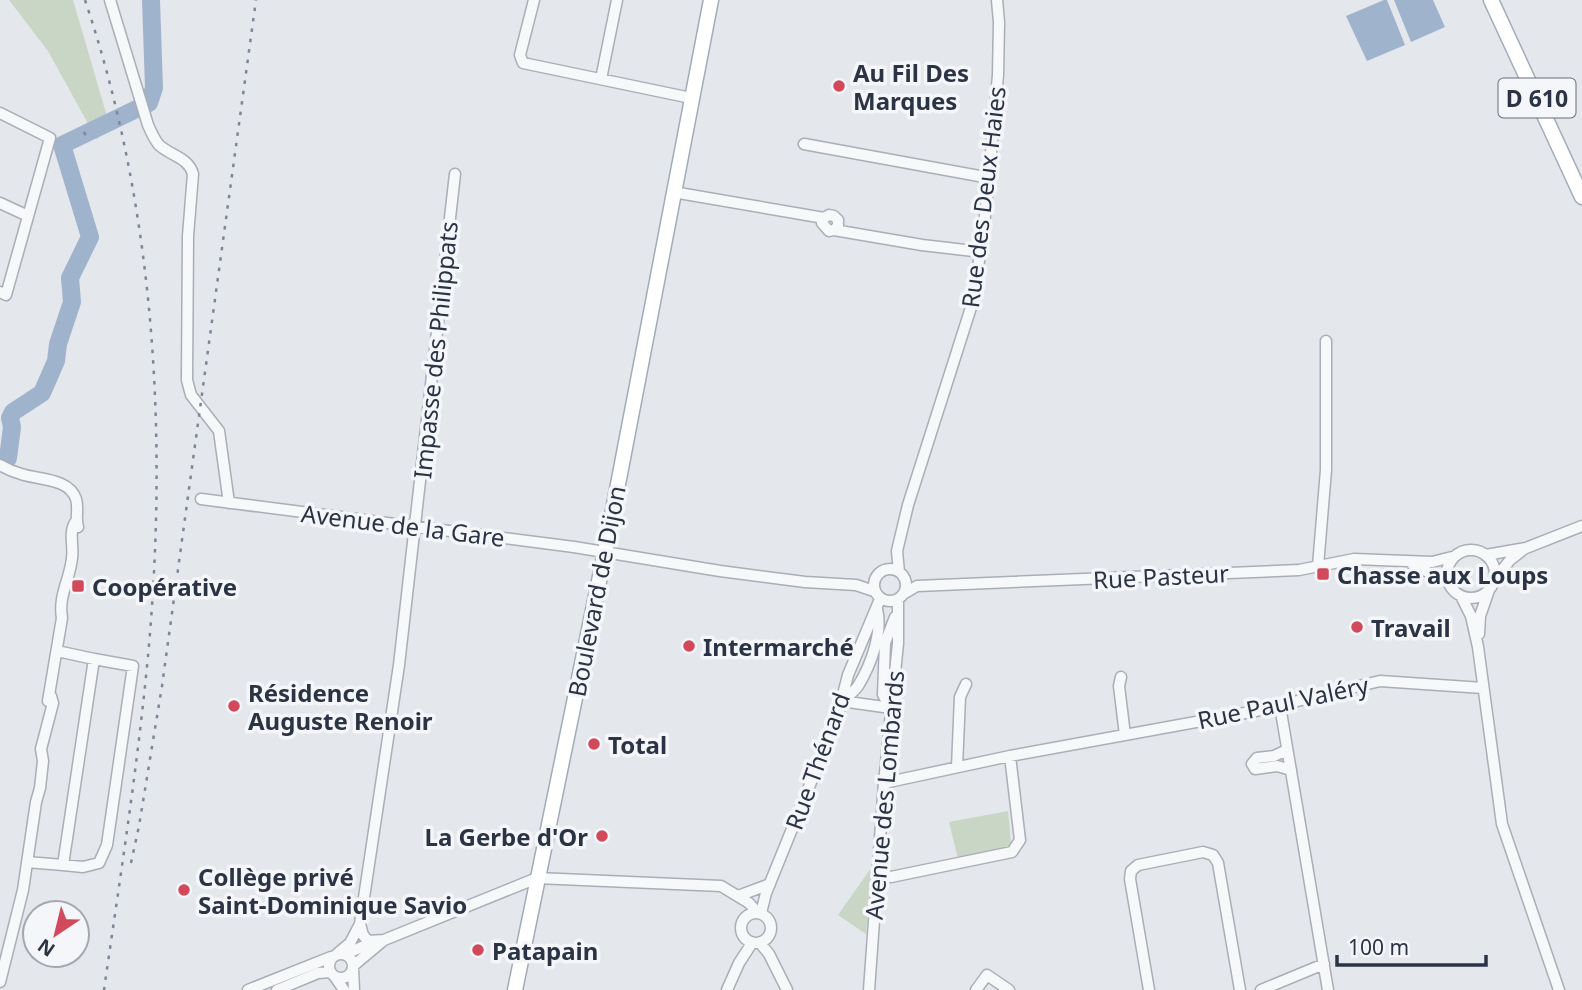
<svg xmlns="http://www.w3.org/2000/svg" width="1582" height="990" font-family="'Noto Sans',sans-serif">
	<style>
		.green { fill: #c9d6c5 }
		.water { fill: #9fb4cc }
		.lines { fill: none; stroke-linecap: round; stroke-linejoin: round }
		.river { stroke: #9fb4cc; stroke-width: 18 }
		.minor-casing { stroke: #a9aeb7; stroke-width: 13 }
		.major-casing { stroke: #a3abb8; stroke-width: 17 }
		.minor { stroke: #f7f8fa; stroke-width: 10 }
		.major { stroke: #fff; stroke-width: 14 }
		.rail { stroke: #7d8696; stroke-width: 2.5; stroke-dasharray: 3.5 7; stroke-linecap: butt }
		.poi-dot { fill: #d1495b; stroke: #f4f6f9; stroke-width: 2.5 }
		.labels { text-anchor: middle; dominant-baseline: central; stroke-width: 7; stroke-linejoin: round; paint-order: stroke }
		.shield { fill: #f4f6f9; stroke: #676e7b; stroke-width: 2 }
		.shield-label { font-size: 23px; font-weight: bold; fill: #2b3445 }
		.poi-label { font-size: 24px; font-weight: bold; fill: #2b3445; stroke: #f4f6f9; text-anchor: start }
		.street-label { font-size: 24px; fill: #2b3445; stroke: #f4f6f9 }
	</style>
	<rect width="100%" height="100%" fill="#e4e7ec"/>
	<!-- green -->
	<path class="green" d="M9 0H73L106 113 105 124 97 140 48 51Z
		M1008 811 1011 843 1007 849 958 859 949 822Z
		M871 868 866 934 838 915Z"/>
	<!-- water -->
	<path class="water" d="M1384 0H1387L1405 45 1367 61 1346 16Z
		M1394 0H1433L1445 27 1411 42Z"/>
	<g class="lines">
		<!-- river -->
		<path class="river" d="M8 458 12 427 10 418 13 412 42 393 56 361 58 344 72 302 70 278 90 237 62 145 149 103 154 88 151 0"/>
		<!-- minor casing -->
		<g class="minor-casing">
			<path id="minor" d="M110 0 148 125C151 132 154 139 159 145 171 156 188 157 193 174L188 236 187 380 191 395 219 431 229 503
				M534 0 520 55 523 63 691 98
				M601 79 617 0
				M0 113 50 138 6 295 0 292
				M804 144 990 178
				M673 192 824 218 829 215 834 216 838 220V226L834 230 829 231 822 223 824 218
				M0 203 28 216
				M834 230 922 245 982 252
				M0 465C7 469 14 472 21 474 39 480 69 478 76 499 79 508 75 518 78 527
				M201 499 574 547 720 571 805 582 856 585 874 591
				M1447 574a24 24 0 1 1 48 0a24 24 0 1 1-48 0Z
				M1486 555 1526 548 1582 526
				M1413 565 1447 581
				M1318 566 1326 470V341
				M874 585a16 16 0 1 1 32 0a16 16 0 1 1-32 0Z
				M899 572 897 551 908 505 974 298 986 208 998 75 999 22 997 0
				M1494 580 1510 560 1524 549
				M905 593 917 586 1299 570 1354 559 1432 562 1452 557
				M1461 596 1471 616 1478 647 1502 824 1559 990
				M1479 634 1480 616 1489 590
				M1121 677 1119 686 1125 735
				M48 701 62 618C58 596 70 579 72 558 74 546 68 532 76 521
				M841 701C847 697 854 692 858 686 871 665 883 632 877 609
				M841 701 891 708
				M1280 706 1328 990
				M891 708 883 695 885 643 895 617
				M1287 750 1274 756 1257 758 1252 764 1255 769 1277 766 1291 770
				M957 767 960 697 966 684
				M884 783 1010 756 1256 711 1380 681 1483 688
				M27 862 63 865 94 659 57 651
				M63 865 83 867 99 863 107 845 133 666 94 659
				M877 873 891 877 1012 852 1020 840 1010 756
				M738 896 770 884
				M741 928a15 15 0 1 1 30 0a15 15 0 1 1-30 0Z
				M761 913 766 893 837 718 848 675 880 599
				M360 924 363 935 368 941 384 940
				M760 943 769 954 787 990
				M338 953 350 943 360 924 399 665 455 174
				M329 966a12 12 0 1 1 24 0a12 12 0 1 1-24 0Z
				M346 954 375 941
				M353 966 384 940 537 878 721 886 749 903 757 912
				M353 968 354 990
				M335 977 344 990
				M0 982 23 890 36 802 40 788 43 761 41 749 53 703 51 696
				M248 990 331 957
				M277 990 318 973 330 972
				M727 990 739 963 752 943
				M869 990 884 783 898 643V600
				M976 990 987 975 1009 990
				M1149 990 1130 879 1131 871 1138 865 1203 852 1213 855 1218 863 1240 990
				M1261 990 1324 964"/>
		</g>
		<!-- major casing -->
		<g class="major-casing">
			<path id="major" d="M1491 0 1582 197
				M515 990 605 552 711 0"/>
		</g>
		<!-- minor -->
		<use href="#minor" class="minor"/>
		<!-- major -->
		<use href="#major" class="major"/>
		<!-- rail -->
		<path class="rail" d="M85 0C153 202 167 421 150 633 140 752 121 871 104 990
			M84 132 86 136
			M131 863 139 826 162 686 256 0"/>
	</g>
	<!-- markers -->
	<g class="poi-dot">
		<circle cx="839" cy="86" r="7"/>
		<rect x="1316" y="567" width="14" height="14" rx="3.5"/>
		<rect x="71" y="579" width="14" height="14" rx="3.5"/>
		<circle cx="1357" cy="627" r="7"/>
		<circle cx="689" cy="646" r="7"/>
		<circle cx="234" cy="706" r="7"/>
		<circle cx="594" cy="744" r="7"/>
		<circle cx="602" cy="836" r="7"/>
		<circle cx="184" cy="890" r="7"/>
		<circle cx="478" cy="950" r="7"/>
	</g>
	<g class="labels">
		<!-- shield labels -->
		<rect class="shield" x="1498.5" y="78.5" width="77" height="39" rx="5"/>
		<g class="shield-label">
			<text x="1537" y="98">D 610</text>
		</g>
		<!-- poi labels -->
		<g class="poi-label">
			<text x="853" y="72">Au Fil Des<tspan x="853" dy="28">Marques</tspan></text>
			<text x="1337" y="574">Chasse aux Loups</text>
			<text x="92" y="586">Coopérative</text>
			<text x="1371" y="627">Travail</text>
			<text x="703" y="646">Intermarché</text>
			<text x="248" y="692">Résidence<tspan x="248" dy="28">Auguste Renoir</tspan></text>
			<text x="608" y="744">Total</text>
			<text x="588" y="836" text-anchor="end">La Gerbe d'Or</text>
			<text x="198" y="876">Collège privé<tspan x="198" dy="28">Saint-Dominique Savio</tspan></text>
			<text x="492" y="950">Patapain</text>
		</g>
		<!-- street labels -->
		<g class="street-label">
			<text transform="translate(983 197) rotate(-83)">Rue des Deux Haies</text>
			<text transform="translate(435 350) rotate(-84)">Impasse des Philippats</text>
			<text transform="translate(403 525) rotate(7)">Avenue de la Gare</text>
			<text transform="translate(1161 576) rotate(-3)">Rue Pasteur</text>
			<text transform="translate(596 591) rotate(-79)">Boulevard de Dijon</text>
			<text transform="translate(1283 702) rotate(-12)">Rue Paul Valéry</text>
			<text transform="translate(817 761) rotate(-70)">Rue Thénard</text>
			<text transform="translate(884 795) rotate(-85)">Avenue des Lombards</text>
		</g>
	</g>
	<!-- north arrow -->
	<g transform="translate(56 934) rotate(215)"><circle r="33" fill="#f4f6f9" stroke="#a4a8b1" stroke-width="2"/>
	<path d="M0-5L12 26L0 18L-12 26Z" fill="#d1495b"/>
	<text y="-10" font-size="19" font-weight="bold" text-anchor="middle" fill="#2b3445">N</text>
	</g>
	<!-- scale -->
	<path d="M1337 955v10h149v-10" fill="none" stroke="#2b3445" stroke-width="3.5"/>
	<text x="1348" y="955" font-size="21" fill="#2b3445" stroke="#f4f6f9" stroke-width="5" paint-order="stroke">100 m</text>
</svg>
